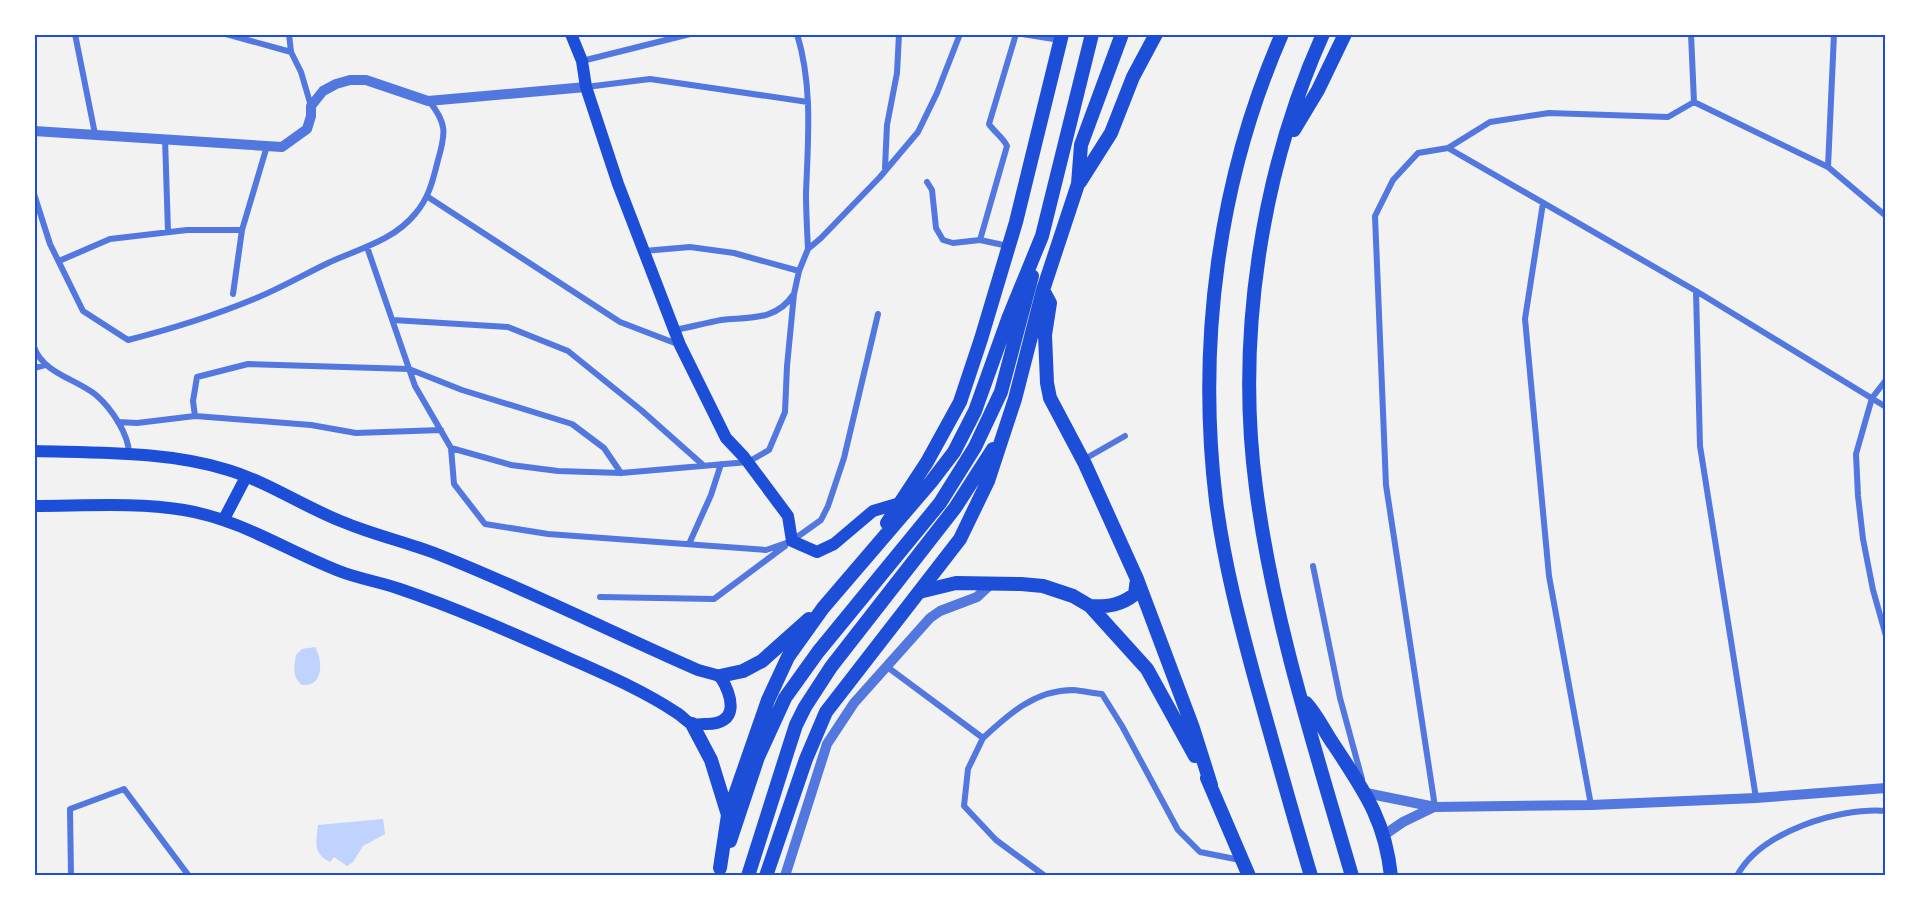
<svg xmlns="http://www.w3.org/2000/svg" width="1920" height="910" font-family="Jost,sans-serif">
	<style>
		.water { fill: #bfd3fe }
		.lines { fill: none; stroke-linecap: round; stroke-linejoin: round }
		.minor { stroke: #5277de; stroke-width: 6 }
		.tertiary { stroke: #5277de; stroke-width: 10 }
		.secondary { stroke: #1d4ed8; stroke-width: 12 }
		.primary { stroke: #1d4ed8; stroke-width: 14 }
		.neatline { fill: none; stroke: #1d4ed8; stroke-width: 2 }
	</style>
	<rect width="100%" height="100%" fill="#f2f2f2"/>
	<!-- water -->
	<path class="water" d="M315 647C323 660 324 687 302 685 292 677 294 667 296 655L302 649Z
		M383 819 385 834 363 846 353 862 347 866 334 857 330 862C313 854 316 842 318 825Z"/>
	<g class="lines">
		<!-- minor -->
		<path class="minor" d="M75 34 95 134
			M226 34 291 52 301 72 311 106
			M289 34 291 52
			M797 34C813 86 808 140 806 193 806 211 807 230 808 249
			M1022 34 1060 40
			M1691 34 1694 102
			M582 61 690 34
			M586 87 650 79 808 102
			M1694 102 1828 167 1886 216
			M165 138 168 232
			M1448 148 1490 122 1549 113 1668 117 1694 102
			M1828 167 1834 34
			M885 168 887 125 897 73 899 34
			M927 182 932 190 936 228 943 240 953 243 980 240
			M34 194 50 244 83 311 128 340C171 329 213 316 254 299 279 289 303 275 328 263 358 249 393 241 415 214 429 198 433 180 438 160 446 133 447 123 429 101
			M428 197 620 322 680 345
			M1543 203 1525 319 1549 576 1591 805
			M1008 246 980 240 1007 146C1003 137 995 133 989 124L1016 34
			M367 247 415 386 451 448 454 484 485 524 548 534 766 550 792 541
			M644 251 690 247 734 253 799 271
			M59 261 110 239 187 230H242
			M1696 291 1700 446 1756 798
			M233 294 242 230 267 146
			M393 320 508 327 568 351 641 410 703 465
			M675 330C690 327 706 323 721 320 749 317 776 321 793 295
			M34 347C43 373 76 379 96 395 111 408 129 434 129 454
			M34 368 45 365
			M1886 380 1872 398 1856 454 1858 496 1863 539 1873 590 1886 636
			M195 416 193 401 197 377 248 364 409 369 462 390 572 424 604 448 621 473
			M118 422 137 423 195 416 311 425 356 433 441 430
			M451 448 511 465 558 471 621 473 748 462 769 450 785 412 787 366 794 294 799 271 808 249 821 238 880 177 918 132 937 93 960 34
			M1083 460 1125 436
			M793 540 821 520 828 506 844 458 878 314
			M689 544 711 495 721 464
			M1313 566 1340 698 1362 779
			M600 597 714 599 785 546
			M886 666 983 738 968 769 964 806 996 840 1045 876
			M983 738C1009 714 1035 690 1073 690 1083 691 1092 693 1102 694L1122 726 1178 830 1200 852 1240 860
			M1435 807 1386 485 1375 216 1393 180 1418 153 1448 148 1696 291 1886 407
			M71 876 70 809 124 789 189 876
			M1737 876C1760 832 1839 807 1886 811"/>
		<!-- tertiary -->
		<path class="tertiary" d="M34 131 282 147 307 129 311 116V106L323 91 336 84 350 80H366L428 101 586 87
			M1366 793 1435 807 1591 805 1756 798 1886 788
			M1384 835 1403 822 1434 807
			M785 876 827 744 854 703 930 618 940 611 977 597 993 582"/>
		<!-- secondary -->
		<path class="secondary" d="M571 34 582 61 586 87 618 184 680 345 726 438 744 457 788 516 792 541 817 552 834 544 873 511 900 503
			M34 451C98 453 166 451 228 470 268 482 304 507 343 522 374 535 406 542 437 554 526 589 611 632 698 670L720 676C733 697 740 725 705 724 702 724 695 725 692 724 687 722 682 716 677 713 643 690 602 673 564 656 510 632 456 608 400 589 381 582 359 579 339 571 287 551 240 519 184 510 135 502 83 506 34 506
			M224 519 246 477"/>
		<!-- primary -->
		<path class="primary" d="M1282 34C1218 180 1197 344 1216 501 1224 563 1240 624 1256 683 1274 747 1292 812 1311 876
			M1323 34C1261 172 1236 338 1256 488 1273 620 1315 748 1352 876
			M1294 130 1318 90 1345 34
			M1080 182 1111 133 1133 77 1156 34
			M1043 290 1050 303 1045 335 1047 383 1050 398 1085 464 1137 579 1193 728 1211 785
			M887 523 927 462 960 402 981 339 1016 222 1062 34
			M919 592 956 583 1021 584 1043 586 1073 596 1090 606 1147 669 1195 756
			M1090 606C1109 607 1121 605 1135 594L1137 579
			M720 676 743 671 762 661 809 619
			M1306 703C1318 716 1324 731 1334 745 1364 791 1385 819 1391 876
			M692 724 711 760 728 815
			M1207 778 1249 876
			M730 841 758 757 785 698 818 652 940 503 975 447 1001 392 1032 276
			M720 868 728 815 768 700 788 657 823 608 931 482 954 452 975 411 1008 319 1042 236 1092 34
			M748 876 787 753 796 725 805 707 831 667 955 508 993 449
			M766 876 806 759 826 712 960 539 988 481 1015 399 1043 290 1078 184 1081 145 1122 34"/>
	</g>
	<!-- border -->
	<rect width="1920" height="910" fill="none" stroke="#ffffff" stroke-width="72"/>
	<rect x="36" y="36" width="1848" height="838" class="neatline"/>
</svg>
